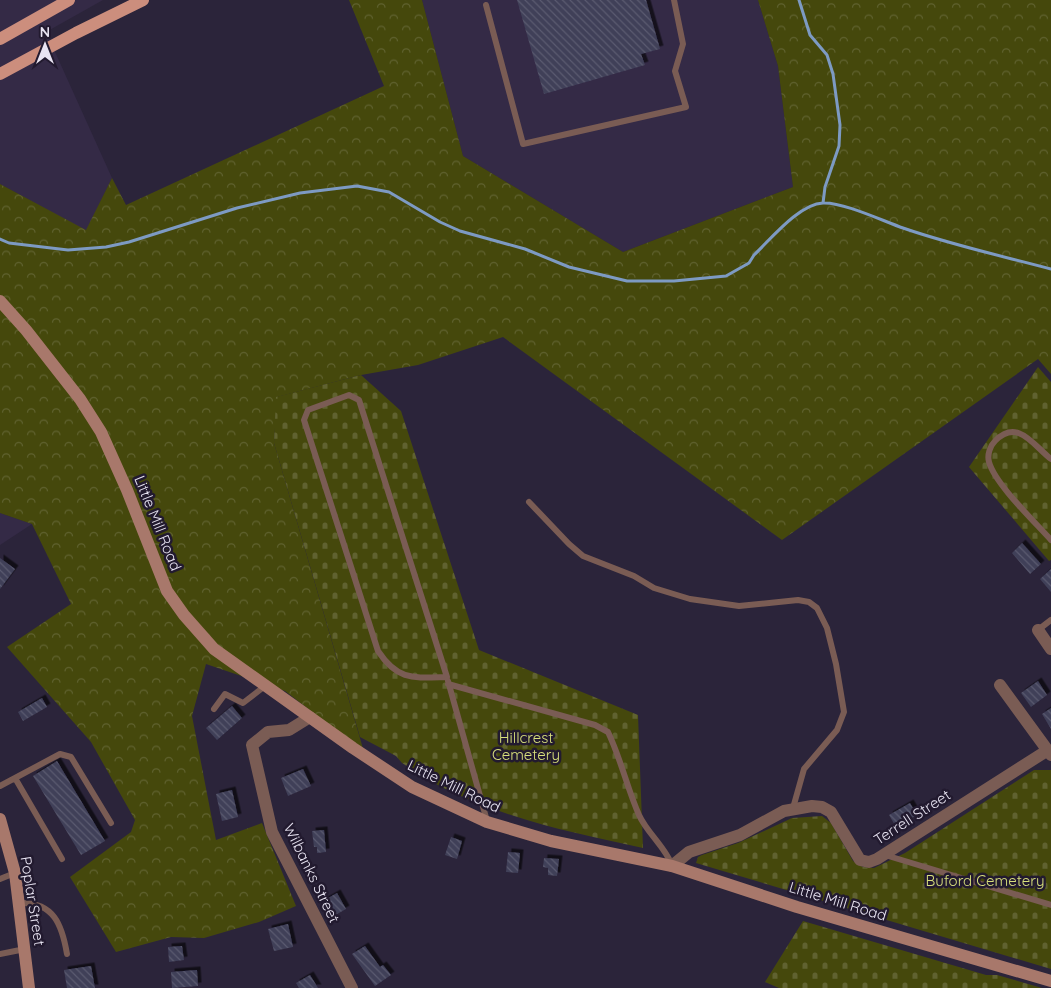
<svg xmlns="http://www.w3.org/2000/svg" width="1051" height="988" font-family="Quicksand,sans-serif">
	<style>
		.built { fill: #342a46 }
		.forest { fill: url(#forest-crowns) }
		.cemetery { fill: url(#cemetery-stones) }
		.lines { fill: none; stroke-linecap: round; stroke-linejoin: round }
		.stream { stroke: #7d9ac3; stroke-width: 3 }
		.building { fill: url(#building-back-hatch); filter: url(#shadow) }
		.lane { stroke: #7a5c54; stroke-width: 6 }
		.street { stroke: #7a5c54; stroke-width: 12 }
		.secondary { stroke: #a8786b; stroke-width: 12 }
		.primary { stroke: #cc8e7d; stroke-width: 12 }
		.labels { text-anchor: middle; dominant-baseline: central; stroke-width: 5; stroke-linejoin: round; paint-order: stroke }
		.street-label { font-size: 15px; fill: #e8e4f2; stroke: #221a2f }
		.park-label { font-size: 15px; fill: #d8e07c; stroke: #221a2f }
	</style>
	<defs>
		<pattern id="forest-crowns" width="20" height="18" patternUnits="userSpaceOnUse" patternTransform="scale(1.25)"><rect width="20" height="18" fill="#45480c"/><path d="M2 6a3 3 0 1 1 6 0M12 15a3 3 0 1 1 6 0" fill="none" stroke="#606230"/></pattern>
		<pattern id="cemetery-stones" width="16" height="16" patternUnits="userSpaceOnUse" patternTransform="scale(1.25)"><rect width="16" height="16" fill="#45480c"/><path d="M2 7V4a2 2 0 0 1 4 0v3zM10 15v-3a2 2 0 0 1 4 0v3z" fill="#606230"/></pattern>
		<pattern id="building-back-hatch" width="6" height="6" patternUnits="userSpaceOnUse" patternTransform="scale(1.25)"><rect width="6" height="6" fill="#3f3f58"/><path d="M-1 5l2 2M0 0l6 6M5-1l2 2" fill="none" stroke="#5b5b70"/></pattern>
		<filter id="shadow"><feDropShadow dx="3.5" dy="-3.5" stdDeviation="0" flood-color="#0009"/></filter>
	</defs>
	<rect width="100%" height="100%" fill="#2b243a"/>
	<!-- built -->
	<path class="built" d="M0 0H103L46 32 112 178 86 231 0 184Z
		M422 0H758L778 66 793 187 623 252 463 156Z
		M0 513 32 524 0 545Z"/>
	<!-- forest -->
	<path class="forest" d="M349 0H422L463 156 623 252 793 187 778 66 758 0H1051V374L1038 359 782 540 503 337 418 365 361 375 277 397 274 443 364 752 285 691 206 664 192 716 216 840 262 823 296 906 259 922 204 938 171 937 116 952 70 877 131 832 135 820 91 742 7 647 71 604 32 524 0 513V184L86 230 112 178 126 205 384 86Z"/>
	<!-- cemetery -->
	<path class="cemetery" d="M1038 367 1051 382V560L1049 561 969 467Z
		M361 375 401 411 479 650 638 715 643 848C577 834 510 820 448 790 432 783 417 772 402 763L396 756 360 737 274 443 276 397Z
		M1034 770H1051V969L696 863 698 857 702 855 738 843 792 818 822 816 831 823 853 861 863 867 874 868 905 853Z
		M803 921 986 975H997L1042 988H779L765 982Z"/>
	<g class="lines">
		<!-- stream -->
		<path class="stream" d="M799 0 810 35 827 55 833 74 840 125 839 146 825 187 823 203
			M0 239 9 243 68 250 106 247 129 242 237 208 300 193 357 186 389 192 440 222 460 231 525 249 569 267 627 281H674L726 276 749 263 754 255C771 239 799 204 823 203 843 202 883 221 903 228 952 245 1002 256 1051 269"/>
	</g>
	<!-- building -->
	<path class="building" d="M517 0H646L660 49 641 54 645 65 544 94Z
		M1022 543 1041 564 1030 574 1012 553Z
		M0 558 15 569 0 589Z
		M1051 569V592L1040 579Z
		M1038 681 1047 695 1031 707 1021 693Z
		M42 698 47 707 23 721 18 712Z
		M232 706 242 718 217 740 206 728Z
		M1051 708V729L1042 714Z
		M57 761 105 841 81 855 33 776Z
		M303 769 311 786 288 796 281 778Z
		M232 790 238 817 222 821 216 794Z
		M910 803 917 815 896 827 889 815Z
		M324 830 326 852 317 853V847H314L312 831Z
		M451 837 462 841 457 859 445 855Z
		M508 852 520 853 518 873 506 872Z
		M544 858 559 859 557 876 548 875V868L543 867Z
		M337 893 346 909 330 918 321 902Z
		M288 924 293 947 274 951 268 929Z
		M182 946 184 960 169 962 168 947Z
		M365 946 380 967 383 965 391 975 375 986 352 954Z
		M91 966 95 988H67L64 970Z
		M197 970 198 986 172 988 171 972Z
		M310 975 318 988H299L296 983Z"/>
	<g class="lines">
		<!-- lane -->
		<path class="lane" d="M486 5 523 144 686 107 675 71 683 44 674 0
			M349 395 359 400 447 677C413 678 398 681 378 651L304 420 308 410Z
			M1051 459C1033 445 1018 418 995 441 990 446 987 455 989 462 995 484 1035 522 1051 540
			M529 502 569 544 583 556 634 576 654 588 690 599 739 606 798 600 809 602 817 608 827 628 836 664 844 712 837 730 804 769 793 808
			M1038 630 1051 620
			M448 681 487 821
			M448 684 595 725 608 732C621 759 627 788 639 815 647 833 667 849 672 866
			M214 709 225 694 243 703 265 686
			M15 778 62 859
			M0 786 60 754 71 757 111 823
			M885 855 1051 905
			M0 879 15 873
			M20 903C54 902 62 925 67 954
			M0 954 25 949"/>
		<!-- street -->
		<path class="street" d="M1038 630 1051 649
			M1000 685 1051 755
			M310 717 289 730 268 732 252 745 272 832 352 988
			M672 866 689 852 740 835 784 811 812 806 822 807 831 812 860 860 869 862 877 859 1048 750"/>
		<!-- secondary -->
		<path class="secondary" d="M0 301 26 330 80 399 101 432 127 490 167 591 184 615 214 649 353 748 412 787 487 822 551 841 672 866 797 907 1051 981
			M0 819 15 873 29 988"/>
		<!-- primary -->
		<path class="primary" d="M0 39 69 0
			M0 74 76 33 143 0"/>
	</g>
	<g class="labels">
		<!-- street labels -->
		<g class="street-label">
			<text transform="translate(158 523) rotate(68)">Little Mill Road</text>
			<text transform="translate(454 786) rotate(26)">Little Mill Road</text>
			<text transform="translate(912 817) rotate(-33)">Terrell Street</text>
			<text transform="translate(312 873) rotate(64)">Wilbanks Street</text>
			<text transform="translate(33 901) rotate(81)">Poplar Street</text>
			<text transform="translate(838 901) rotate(17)">Little Mill Road</text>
		</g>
		<!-- park labels -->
		<g class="park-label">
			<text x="526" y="737">Hillcrest<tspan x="526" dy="17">Cemetery</tspan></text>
			<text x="985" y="880">Buford Cemetery</text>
		</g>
	</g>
	<!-- north arrow -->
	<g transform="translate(45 45)" stroke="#221a2f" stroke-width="4" paint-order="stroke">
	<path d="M0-4L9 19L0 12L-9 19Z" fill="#e8e4f2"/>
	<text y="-8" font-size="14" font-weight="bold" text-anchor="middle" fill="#e8e4f2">N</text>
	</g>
</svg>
